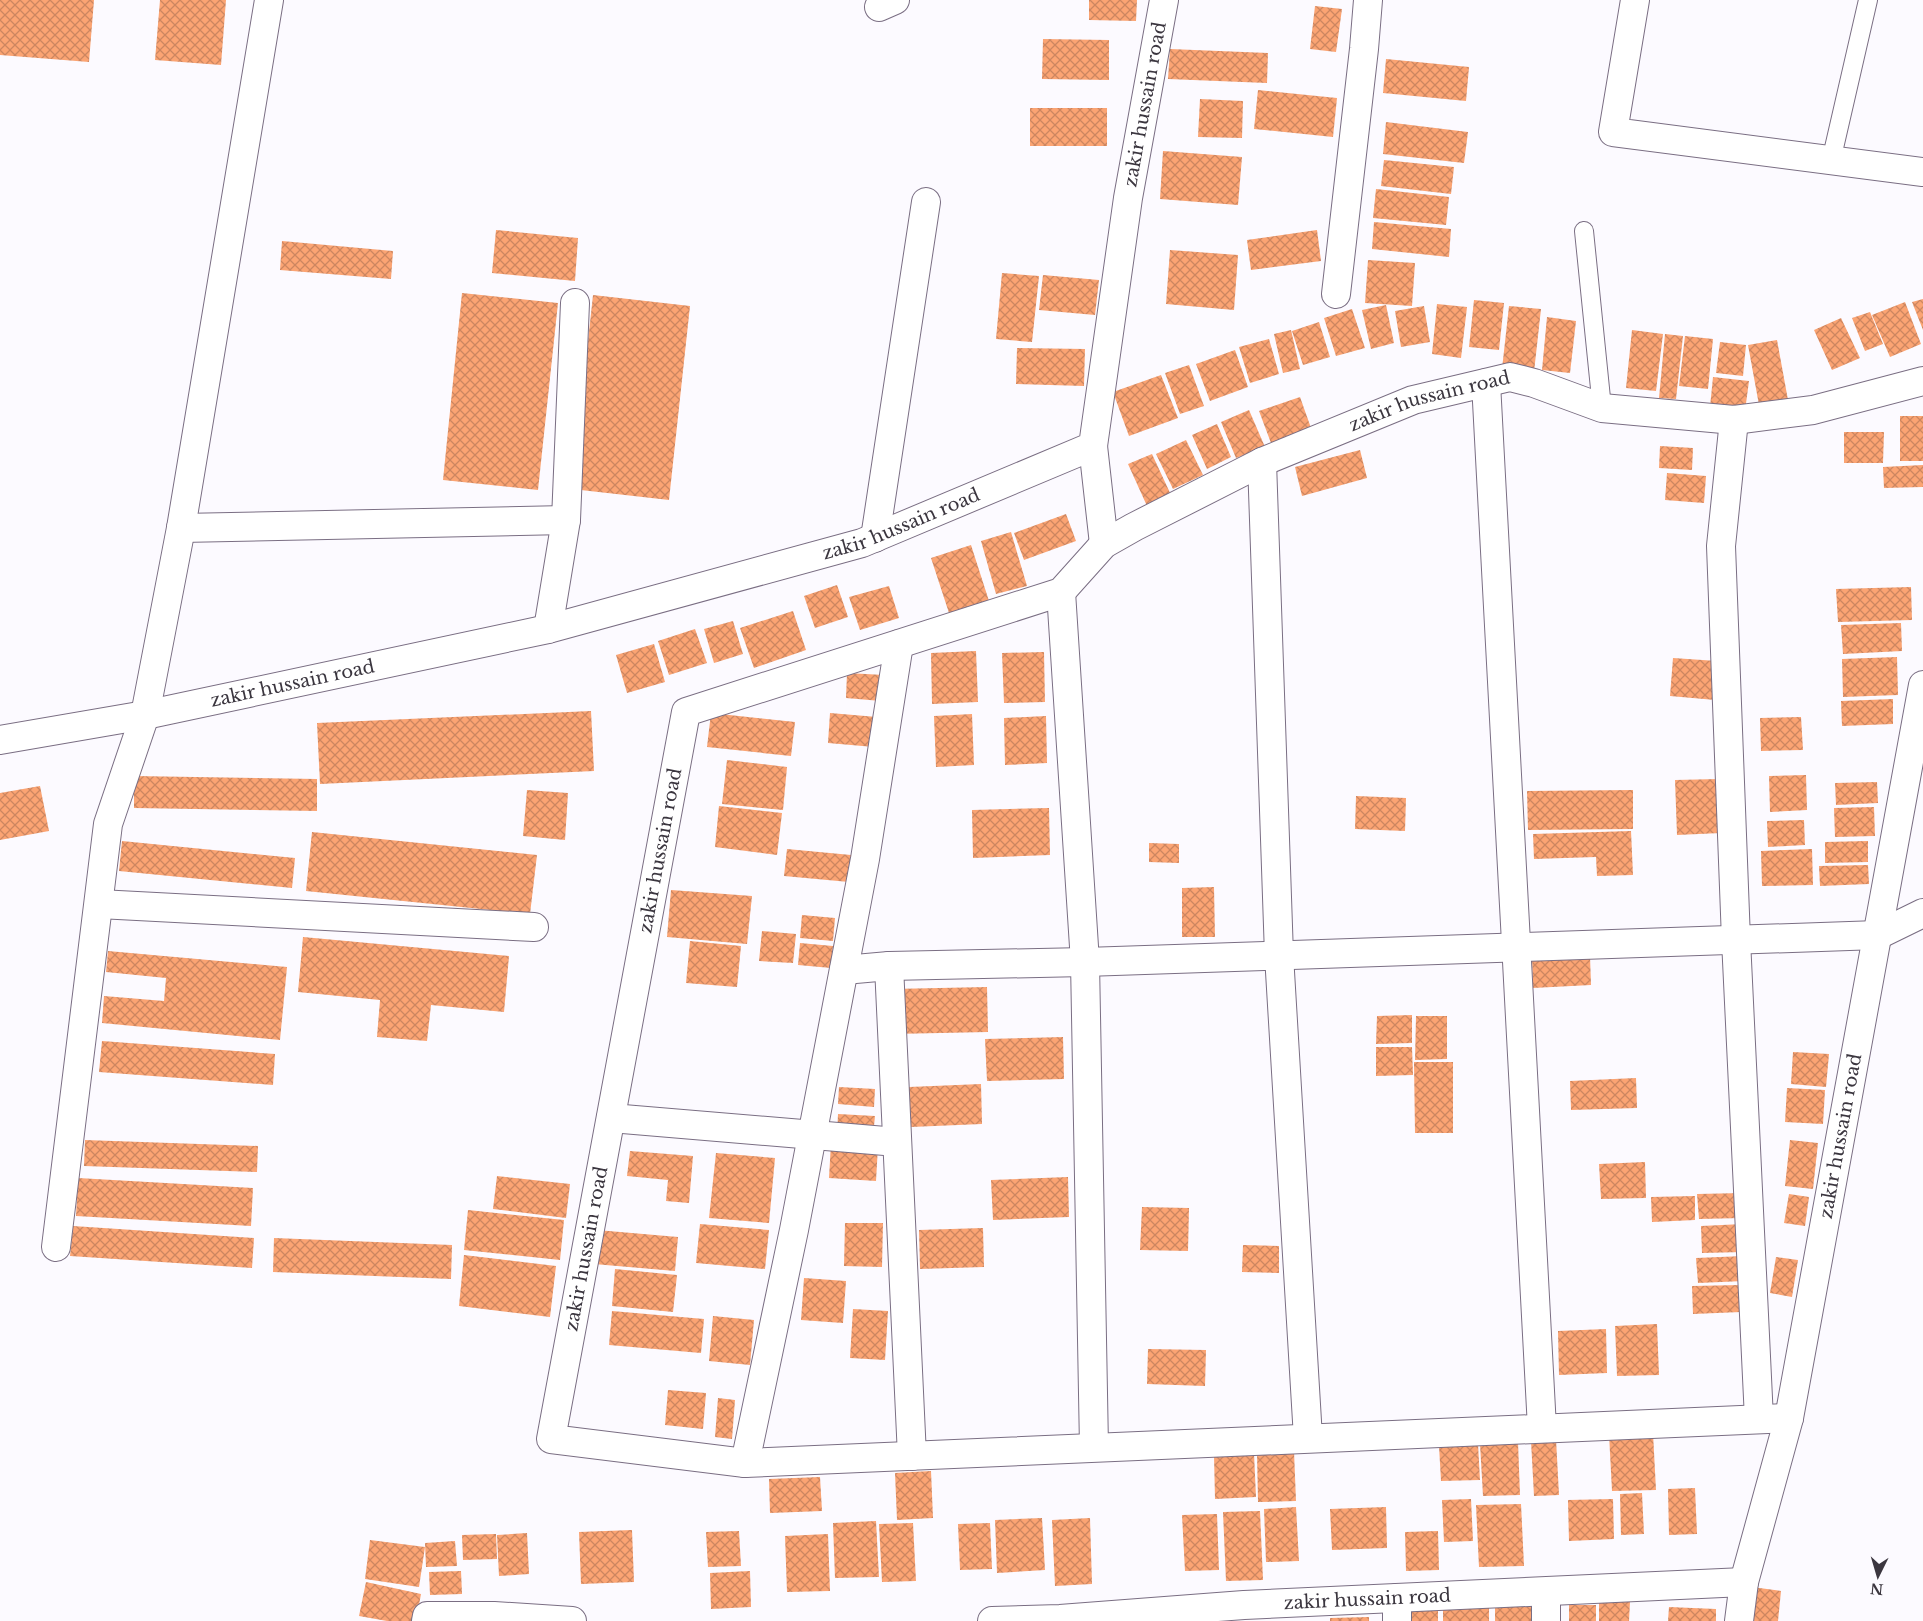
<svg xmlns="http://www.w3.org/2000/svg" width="1923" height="1621" font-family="'Libre Baskerville',serif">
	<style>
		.building { fill: url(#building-cross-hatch) }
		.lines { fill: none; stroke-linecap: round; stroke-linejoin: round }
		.service-casing { stroke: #7a6e83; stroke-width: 20 }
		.minor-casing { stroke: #7a6e83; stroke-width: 30 }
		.tertiary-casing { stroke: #7a6e83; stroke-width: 30 }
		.service { stroke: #fff; stroke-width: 18 }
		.minor { stroke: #fff; stroke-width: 28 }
		.tertiary { stroke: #fff; stroke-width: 28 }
		.labels { text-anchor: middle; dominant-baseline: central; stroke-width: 5; stroke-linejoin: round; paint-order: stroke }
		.street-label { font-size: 18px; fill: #3b363f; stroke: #fcfaff }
	</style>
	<defs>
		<pattern id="building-cross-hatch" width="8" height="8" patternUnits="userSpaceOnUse" patternTransform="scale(1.25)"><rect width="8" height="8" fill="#fba473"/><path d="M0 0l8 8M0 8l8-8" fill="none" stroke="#cc8660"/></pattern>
	</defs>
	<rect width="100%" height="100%" fill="#fcfaff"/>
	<!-- building -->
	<path class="building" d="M0 0H94L89 62 0 55Z
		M160 0H226L221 65 155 60Z
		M1089 0H1137L1136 21 1089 20Z
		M1315 6 1342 9 1336 52 1310 49Z
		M1043 39 1109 40V80L1042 79Z
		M1170 49 1268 53 1267 83 1168 79Z
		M1386 59 1469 67 1466 101 1383 93Z
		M1258 90 1337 98 1333 137 1254 129Z
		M1200 99 1243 101 1242 138 1198 137Z
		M1030 108H1107V146H1030Z
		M1386 122 1468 132 1464 163 1383 154Z
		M1163 151 1242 157 1238 205 1160 199Z
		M1384 160 1454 167 1451 194 1381 186Z
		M1376 189 1449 197 1446 225 1373 218Z
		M1374 222 1451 229 1449 257 1372 249Z
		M496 230 578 238 575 281 492 273Z
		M1317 230 1321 261 1251 270 1247 240Z
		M282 241 393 251 391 279 280 270Z
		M1170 250 1238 255 1234 310 1166 304Z
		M1368 260 1415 263 1412 306 1365 303Z
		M1002 273 1039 276 1032 342 996 339Z
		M1043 275 1099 280 1095 315 1039 310Z
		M462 293 558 303 538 490 443 480Z
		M593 295 690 306 669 500 572 489Z
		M1923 299V330L1912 302Z
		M1474 300 1504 303 1499 350 1469 347Z
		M1905 302 1921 344 1890 357 1872 315Z
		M1437 304 1467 307 1461 358 1432 354Z
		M1386 305 1394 343 1371 349 1362 310Z
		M1424 306 1430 342 1401 347 1395 311Z
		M1509 306 1541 309 1534 372 1502 369Z
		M1352 309 1365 348 1336 356 1324 318Z
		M1870 312 1883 344 1865 351 1852 318Z
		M1547 317 1576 321 1570 373 1542 370Z
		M1841 318 1860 358 1832 370 1814 330Z
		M1319 322 1330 357 1303 365 1292 331Z
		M1291 330 1300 369 1283 373 1274 334Z
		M1632 330 1663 334 1656 391 1626 388Z
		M1665 334 1683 336 1676 399 1659 398Z
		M1685 336 1713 339 1708 389 1679 386Z
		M1269 339 1279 374 1250 383 1239 347Z
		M1777 340 1788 400 1759 405 1748 345Z
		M1720 342 1746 345 1743 376 1716 373Z
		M1017 348 1085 349 1084 386 1016 384Z
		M1235 350 1248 387 1210 401 1196 364Z
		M1189 365 1204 406 1180 414 1165 373Z
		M1161 375 1178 418 1129 436 1113 392Z
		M1713 377 1749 381 1745 411 1710 407Z
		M1300 397 1311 428 1271 443 1259 411Z
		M1249 410 1265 447 1236 458 1221 422Z
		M1900 416H1923V461H1900Z
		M1217 424 1231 457 1207 469 1192 435Z
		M1844 432H1884L1883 463H1844Z
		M1186 440 1203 475 1173 489 1156 454Z
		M1660 446 1693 448 1692 470 1659 468Z
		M1360 450 1367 478 1302 496 1295 467Z
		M1152 454 1171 495 1147 506 1128 464Z
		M1923 465V487L1884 488 1883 467Z
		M1667 473 1706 476 1704 503 1665 500Z
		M1066 514 1076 541 1024 560 1014 533Z
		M1011 532 1027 586 996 594 981 541Z
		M971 545 989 601 949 613 931 558Z
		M837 585 848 617 815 628 804 596Z
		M889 586 899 618 860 630 849 597Z
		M1911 587 1912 620 1838 622 1836 589Z
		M793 611 806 650 754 668 740 628Z
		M733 621 743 654 714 663 704 629Z
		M1901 623 1902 651 1843 654 1841 625Z
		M695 629 707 663 669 675 658 641Z
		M654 644 665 682 627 693 616 655Z
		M976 651 978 702 932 704 931 653Z
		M1044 652 1045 702 1004 703 1002 653Z
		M1897 657 1898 695 1843 697 1842 659Z
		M1673 658 1717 661 1715 700 1670 696Z
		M847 673 884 675 881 701 846 698Z
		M1893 699V724L1842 726 1841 701Z
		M591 711 594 771 320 784 317 723Z
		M711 713 795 722 791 756 707 747Z
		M830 713 877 717 874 747 828 743Z
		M972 714 974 765 936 767 934 716Z
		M1046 716 1047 763 1005 765 1004 718Z
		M1801 717 1803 750 1761 751 1760 718Z
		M727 760 787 767 783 810 722 804Z
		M1806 775 1807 810 1770 812 1769 776Z
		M134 776 317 779V811L134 808Z
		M1719 779 1721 833 1677 835 1675 780Z
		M1877 782 1878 803 1836 805 1835 783Z
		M40 786 49 831 0 840V793Z
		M527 790 568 793 565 840 523 836Z
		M1633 790V829L1528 830 1527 791Z
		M1356 796 1406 798 1405 831 1355 829Z
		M719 806 782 813 777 855 715 847Z
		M1874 807 1875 836 1835 837 1834 808Z
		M1049 808 1050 855 973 858 972 810Z
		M1804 820 1805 845 1768 847 1767 821Z
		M1631 831 1633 875 1597 876 1596 857 1534 859 1533 834Z
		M312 832 537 855 530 914 306 891Z
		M122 841 295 858 292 888 119 871Z
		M1868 841V862L1825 863V842Z
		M1149 843 1179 844V863L1149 862Z
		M787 849 851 855 849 882 784 876Z
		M1812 849 1813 885 1762 886 1761 851Z
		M1868 865 1869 884 1820 886 1819 866Z
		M1214 887 1215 937H1182V888Z
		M671 890 752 896 747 944 667 937Z
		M802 915 835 918 833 941 800 938Z
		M762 931 796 934 793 963 759 961Z
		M303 937 509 956 504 1012 431 1005 427 1041 377 1037 380 1000 298 992Z
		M690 941 741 946 737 987 686 983Z
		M800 943 833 946 831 968 798 965Z
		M108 951 287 967 280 1040 102 1023 104 996 164 1001 166 978 106 972Z
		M1590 956 1591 985 1533 988 1532 957Z
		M987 987 988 1032 893 1034 892 989Z
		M1412 1015V1043L1376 1044 1377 1016Z
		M1416 1016H1447V1059L1415 1060Z
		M1063 1037 1064 1079 987 1081 985 1039Z
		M102 1041 275 1054 273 1085 99 1072Z
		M1376 1047H1412L1413 1075 1376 1076Z
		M1793 1052 1829 1054 1826 1087 1791 1084Z
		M1414 1062H1453V1133H1415Z
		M1636 1078 1637 1108 1571 1110 1570 1081Z
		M981 1084 982 1124 911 1127 909 1087Z
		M839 1087 875 1089 874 1107 838 1104Z
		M1787 1088 1825 1090 1823 1124 1785 1122Z
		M838 1114 875 1116 873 1136 837 1134Z
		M85 1140 258 1146 257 1172 84 1166Z
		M1790 1140 1818 1143 1813 1189 1785 1186Z
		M831 1143 878 1146 876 1181 829 1178Z
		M630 1151 693 1156 689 1203 666 1201 668 1180 627 1176Z
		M716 1153 775 1158 769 1223 709 1218Z
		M1645 1162 1646 1198 1601 1199 1599 1164Z
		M497 1176 570 1184 566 1218 493 1209Z
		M1068 1177 1069 1217 993 1220 991 1180Z
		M78 1178 253 1188 251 1226 76 1216Z
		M1743 1193V1218L1699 1219 1697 1194Z
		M1789 1194 1809 1197 1805 1226 1784 1223Z
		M1695 1196V1220L1652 1222 1651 1197Z
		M1142 1207 1189 1208 1188 1251 1140 1250Z
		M468 1210 564 1220 560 1260 464 1250Z
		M845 1223H883L882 1267 844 1266Z
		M700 1224 769 1230 765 1269 696 1263Z
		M1743 1224 1744 1252 1702 1253 1701 1226Z
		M73 1226 254 1238 252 1268 70 1256Z
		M983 1228 984 1267 920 1269 919 1230Z
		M597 1230 678 1237 675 1271 594 1264Z
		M274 1238 452 1245 451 1279 273 1272Z
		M1243 1245 1279 1246V1273L1242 1272Z
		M464 1255 556 1266 550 1317 459 1306Z
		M1744 1256V1281L1698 1283 1696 1258Z
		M1776 1257 1798 1260 1792 1297 1770 1293Z
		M615 1269 677 1275 673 1312 612 1306Z
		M804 1278 846 1281 843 1323 801 1320Z
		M1740 1285 1741 1312 1693 1314 1692 1286Z
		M853 1309 888 1311 885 1360 850 1358Z
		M612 1311 704 1319 701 1353 609 1345Z
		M713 1316 754 1320 750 1365 709 1361Z
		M1657 1324 1659 1375 1617 1376 1615 1326Z
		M1606 1329 1607 1373 1559 1375 1558 1331Z
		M1148 1349 1206 1350 1205 1386 1147 1384Z
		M668 1390 706 1393 703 1429 665 1425Z
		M718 1398 735 1400 732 1439 715 1437Z
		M1653 1433 1656 1490 1612 1491 1609 1434Z
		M1556 1439 1559 1495 1534 1496 1531 1441Z
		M1518 1442 1520 1495 1483 1496 1480 1444Z
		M1478 1444 1480 1480 1441 1481 1439 1446Z
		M1294 1451 1296 1501 1258 1502 1257 1453Z
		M1254 1453 1256 1497 1215 1499 1214 1455Z
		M931 1471 933 1518 897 1520 895 1473Z
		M820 1477 822 1511 770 1513 769 1479Z
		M1695 1488 1697 1534 1669 1535 1668 1489Z
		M1642 1493 1644 1534 1621 1535 1620 1494Z
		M1471 1499 1473 1541 1444 1542 1442 1500Z
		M1613 1499 1614 1539 1569 1541 1568 1500Z
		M1521 1504 1524 1566 1479 1567 1476 1505Z
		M1296 1507 1299 1561 1266 1562 1264 1509Z
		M1386 1507 1387 1548 1332 1550 1330 1509Z
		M1260 1511 1263 1580 1226 1581 1223 1512Z
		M1217 1514 1219 1570 1185 1571 1182 1515Z
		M1042 1518 1045 1570 997 1573 995 1520Z
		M1090 1518 1092 1584 1055 1586 1052 1520Z
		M876 1521 879 1577 835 1578 833 1523Z
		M913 1523 916 1581 882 1582 879 1524Z
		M990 1523 992 1569 960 1570 958 1524Z
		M632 1530 634 1582 581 1584 579 1532Z
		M739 1531 741 1566 708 1567 706 1532Z
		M1438 1531 1439 1570 1406 1571 1405 1532Z
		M527 1533 529 1574 499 1576 497 1535Z
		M496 1534 497 1559 463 1560 462 1535Z
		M828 1534 830 1591 787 1592 785 1536Z
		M370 1540 425 1547 419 1587 365 1579Z
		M455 1541 457 1566 426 1567 425 1543Z
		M461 1571 462 1594 430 1595 429 1572Z
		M750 1571 751 1607 711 1609 710 1573Z
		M366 1582 421 1594 416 1621H387L359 1616Z
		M1752 1587 1781 1591 1778 1621H1748Z
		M1599 1602H1630L1629 1621H1599Z
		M1535 1604V1621H1495V1605Z
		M1489 1605V1621H1443V1606Z
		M1569 1605H1596V1621H1569Z
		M1669 1607 1716 1609V1621H1668Z
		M1438 1608V1621H1402V1609Z
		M1369 1617V1621H1330V1618Z"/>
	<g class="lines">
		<!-- service casing -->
		<g class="service-casing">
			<path id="service" d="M1831 161 1868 0
				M1584 231 1602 408"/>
		</g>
		<!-- minor casing -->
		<g class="minor-casing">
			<g id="minor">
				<path d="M1635 0 1613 132 1923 172"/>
				<path d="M879 7 895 0"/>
				<path d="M1336 294 1364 49 1368 0"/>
				<path d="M1486 383 1542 1428"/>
				<path d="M1734 420 1721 546 1736 940 1759 1419"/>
				<path d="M1093 446 1104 544"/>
				<path d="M1262 462 1279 955 1308 1438"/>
				<path d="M181 528 566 520"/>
				<path d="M875 538 926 202"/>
				<path d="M1061 592 1085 962 1094 1447"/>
				<path d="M548 629 566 520 575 303"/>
				<path d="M99 904 534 927"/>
				<path d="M889 966 912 1456"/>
				<path d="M844 970 889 966 1085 962 1878 935 1923 913"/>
				<path d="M611 1118 897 1142"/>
				<path d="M56 1247 108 824 145 715"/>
				<path id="s1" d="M1789 1418 745 1463 551 1439 686 712 1061 592 1104 544 1134 527 1262 462 1413 400 1510 377 1534 383 1602 408 1734 420 1813 410 1923 381"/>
				<path d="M745 1463 794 1230 865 859 899 644"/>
				<path d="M1546 1592V1621"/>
				<path d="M1397 1598V1621"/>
				<path d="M426 1621 427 1616H494L572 1621"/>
				<path id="s2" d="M992 1621 1060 1619 1244 1605 1744 1582"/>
				<path id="s3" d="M1739 1621 1744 1582 1789 1418 1923 685"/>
			</g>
		</g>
		<!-- tertiary casing -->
		<g class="tertiary-casing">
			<g id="tertiary">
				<path d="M145 715 181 528 269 0"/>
				<path id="s4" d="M0 740 145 715 548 629 862 543 1093 446 1128 198 1164 0"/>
			</g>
		</g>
		<!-- service -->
		<use href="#service" class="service"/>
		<!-- minor -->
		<use href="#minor" class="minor"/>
		<!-- tertiary -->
		<use href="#tertiary" class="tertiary"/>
	</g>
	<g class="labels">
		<!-- street labels -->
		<g class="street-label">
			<text stroke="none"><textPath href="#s4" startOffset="1481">zakir hussain road</textPath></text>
			<text stroke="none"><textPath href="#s1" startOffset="2795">zakir hussain road</textPath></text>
			<text stroke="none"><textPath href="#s4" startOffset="928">zakir hussain road</textPath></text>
			<text stroke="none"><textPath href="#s4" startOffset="298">zakir hussain road</textPath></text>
			<text stroke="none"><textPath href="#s1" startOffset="1839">zakir hussain road</textPath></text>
			<text stroke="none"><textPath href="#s3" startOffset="496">zakir hussain road</textPath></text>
			<text stroke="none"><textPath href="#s1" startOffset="1434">zakir hussain road</textPath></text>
			<text stroke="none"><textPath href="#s2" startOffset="376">zakir hussain road</textPath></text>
		</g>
	</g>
	<!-- north arrow -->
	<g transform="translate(1878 1576) rotate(185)" stroke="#fcfaff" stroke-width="4" paint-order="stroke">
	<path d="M0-4L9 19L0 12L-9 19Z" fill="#3b363f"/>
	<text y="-8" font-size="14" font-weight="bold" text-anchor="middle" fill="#3b363f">N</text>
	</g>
</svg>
